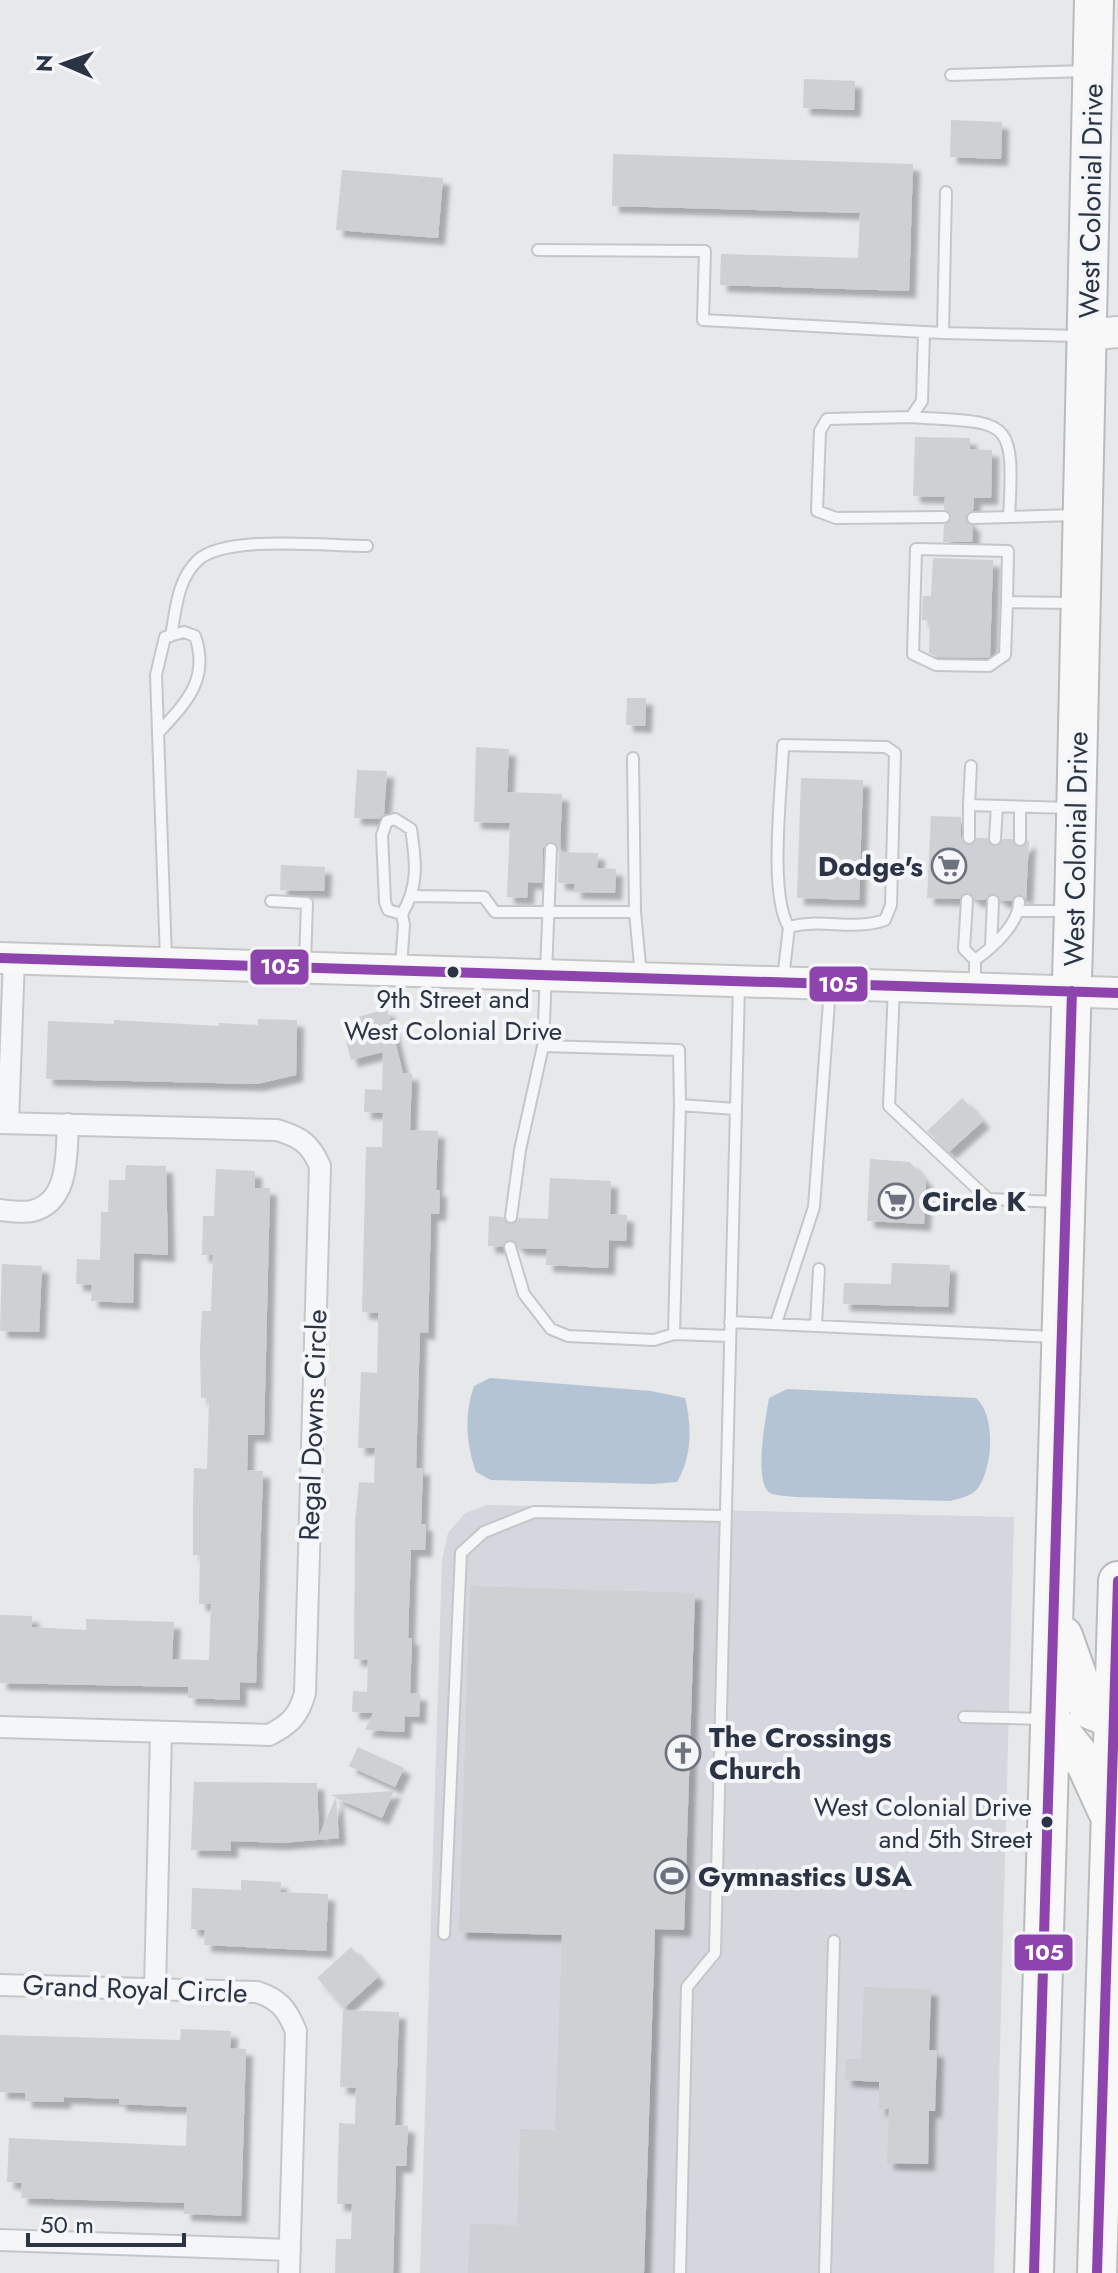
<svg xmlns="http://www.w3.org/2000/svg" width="1118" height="2273" font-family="Jost,sans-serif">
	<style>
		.built { fill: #d4d7dd }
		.water { fill: #b4c4d5 }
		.building { fill: #ced0d3; filter: url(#shadow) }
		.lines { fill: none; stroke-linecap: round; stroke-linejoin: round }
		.lane-casing { stroke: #c4c6c8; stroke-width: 14 }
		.street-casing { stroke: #c4c6c8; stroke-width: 24 }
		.secondary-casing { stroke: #c4c6c8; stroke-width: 34 }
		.highway-casing { stroke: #b8bbbf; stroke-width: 42 }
		.lane { stroke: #f5f6f7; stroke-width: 10 }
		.street { stroke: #f5f6f7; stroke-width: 20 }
		.secondary { stroke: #f8f8f8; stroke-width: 30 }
		.highway { stroke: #f8f8f8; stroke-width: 38 }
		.bus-1-casing { stroke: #f4f6f9; stroke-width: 16 }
		.bus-1 { stroke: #8e44ad; stroke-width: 10 }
		.bus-dot { fill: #2b3445; stroke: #f4f6f9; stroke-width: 3 }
		.labels { text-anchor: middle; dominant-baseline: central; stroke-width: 8; stroke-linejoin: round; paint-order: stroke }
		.bus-label { font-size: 26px; fill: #2b3445; stroke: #f4f6f9 }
		.street-label { font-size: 28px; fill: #2b3445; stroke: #f4f6f9 }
		.poi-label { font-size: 28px; font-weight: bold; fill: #2b3445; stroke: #f4f6f9; text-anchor: start }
		.line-badge { stroke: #f4f6f9; stroke-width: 3 }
		.badge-label { font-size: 22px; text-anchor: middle; font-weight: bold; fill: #fff }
	</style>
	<defs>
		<filter id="shadow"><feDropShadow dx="7" dy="7" stdDeviation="2" flood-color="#0004"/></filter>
	</defs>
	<rect width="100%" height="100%" fill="#e6e8ea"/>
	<!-- built -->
	<path class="built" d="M487 1505 1014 1517 994 2273H420L442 1560 448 1533 465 1513Z"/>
	<!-- water -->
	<path class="water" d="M490 1378 651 1391 685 1398C692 1425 692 1458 677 1482L653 1484 491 1480 476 1472C466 1444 464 1414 474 1386Z
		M787 1389 976 1398C996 1415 993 1467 978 1488 971 1497 960 1498 950 1501L796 1497C789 1496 776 1496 770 1493 753 1482 766 1416 769 1398Z"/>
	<!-- building -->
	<path class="building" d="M804 79 855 81 854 110 803 108Z
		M951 120 1002 122 1001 159 950 157Z
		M613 154 913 164 909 291 720 285 721 254 858 258 860 213 612 206Z
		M342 170 443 178 438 238 336 230Z
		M915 437 970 438V449L992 450 991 498H974L973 510 965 517 973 526 972 542H943L944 525 952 518 944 509 945 497 913 496Z
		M933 558 993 560 990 656 987 658 938 657 929 653 930 621 922 620 923 596H931Z
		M627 698H646L645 726 626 725Z
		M476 747 509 749 507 792 562 794 560 852 598 853 597 868 616 869 615 893 574 892 575 884 558 883 559 849 551 841 543 848 542 883 528 882 527 898 507 897 510 823 474 822Z
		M357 770 387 771 384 814 379 819 354 818Z
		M801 778 863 780 859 900 797 898Z
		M931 816 961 817V837L968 846 977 838H987L995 847 1003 839H1012L1019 848 1029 840 1026 899 1019 894 1011 901H1001L993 893 985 900H975L967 892 959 899 927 898Z
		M281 865 325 867 324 891 280 890Z
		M387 1009 403 1073 412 1074 410 1130 438 1131 436 1190H440L439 1214H431L428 1333 420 1332 416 1468H423L421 1524H426L425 1550H411L408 1638H412L410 1693 420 1694 419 1717 405 1716 404 1732 365 1730 373 1713 352 1712 353 1691 367 1692 368 1660 354 1659 355 1522 359 1482 374 1483 375 1448H358L361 1372 377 1373 378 1331V1313L362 1312 366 1147H382L383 1113 364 1112 365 1089 382 1090 383 1052 351 1060 346 1041 359 1037 354 1018Z
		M258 1019 297 1020 296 1075 257 1084 46 1079 48 1021 114 1024V1020L219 1026V1023L258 1025Z
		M962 1098 983 1121 949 1152 927 1131Z
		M870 1159 910 1162 926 1181 924 1224 867 1221Z
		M126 1165 166 1166 168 1255 134 1253 133 1303 91 1301 92 1285 76 1284 77 1259 100 1260 101 1212H108L109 1180H125Z
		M216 1169 255 1171V1188H270L264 1435H248L247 1470 263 1471 256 1683 240 1682V1700L188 1698V1687L0 1683V1615L32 1616V1627L86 1630V1619L174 1622 172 1659 209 1660 211 1604H199L200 1555H193V1507L194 1468 207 1469 209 1398H201L200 1350 202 1311H211L213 1255H202L203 1216H214Z
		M550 1178 611 1181 610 1214 627 1215 626 1241 609 1240 608 1268 546 1265 547 1249 519 1248 511 1239 502 1247 488 1246 489 1216 503 1217 511 1225 519 1218 548 1219Z
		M892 1263 950 1265 948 1307 843 1304 844 1283 891 1284Z
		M2 1264 42 1266 39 1332 0 1331Z
		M470 1586 695 1593 684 1930 655 1929 644 2273H468L470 2224 517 2225 520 2129 555 2130 562 1935 459 1932Z
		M358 1747 404 1768 395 1787 349 1766Z
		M194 1782 317 1783 319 1836 336 1797 330 1795 394 1791 382 1818 336 1798 339 1838 281 1843 231 1841V1851L191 1850Z
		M241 1880 281 1882 280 1892 328 1894 326 1951 204 1945 205 1930 191 1929 192 1888 241 1890Z
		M351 1947 378 1977 344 2008 317 1978Z
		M864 1987 931 1989 929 2050H937L935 2111H929L928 2164 887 2163 889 2109H879V2082L845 2080 846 2059H861Z
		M343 2010 399 2012 395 2125 408 2126 406 2166H396L393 2273H335L336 2239H351L352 2204H337L339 2123 355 2124 356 2088 340 2087Z
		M181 2029 231 2031 230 2048 246 2049 241 2216 184 2214V2203L21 2198 22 2183 7 2182 9 2138 186 2146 187 2107 119 2104V2099L64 2097V2102L25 2101V2093L0 2092V2035L180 2040Z"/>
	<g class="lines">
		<!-- lane casing -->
		<g class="lane-casing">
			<path id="lane" d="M951 75 1087 71
				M538 250 705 251 703 320 943 333 1079 336
				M924 332 922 401 911 417 827 419 820 431 817 511 836 518 944 517
				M943 333 946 192
				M911 417C1009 424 1015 414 1009 517
				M973 518 1075 515
				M1007 602 1005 655 989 666 936 665 913 654 916 549 1008 551 1007 602 1072 603
				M171 636C176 609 177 581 197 561 224 534 328 546 367 546
				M158 733C186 703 210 679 195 636L184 632 165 637 156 675 166 959
				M633 758 635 912
				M969 805 971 766
				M1020 807V840
				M969 838V805L1071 808
				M995 839 997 806
				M551 849 543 1046 679 1050 680 1105 736 1109
				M413 896 484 897 495 912H635L641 976
				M967 900 964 949 975 960
				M271 901 307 903 305 963
				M1019 911H1069
				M991 947 993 901
				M401 967 404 925 402 914C419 886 416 861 411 829L395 819 387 821 382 835 385 902 388 910 402 914
				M783 979 789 927C820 918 855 931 885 920L891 905 895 753 886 747 783 745C782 787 768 895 789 927
				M975 986V960C992 948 1019 924 1019 902
				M894 988 889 1106 988 1199 1058 1202
				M680 1105 674 1334 730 1336
				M511 1217 520 1150 543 1046
				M510 1247 524 1294 551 1329 568 1336 654 1340 674 1334
				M730 1322 1055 1337
				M776 1323 814 1207 830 988
				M816 1325 819 1269
				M964 1717 1044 1719
				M444 1934 461 1553 484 1532 534 1512 725 1516
				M680 2273 687 1987 715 1953 739 986
				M825 2273 834 1941"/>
		</g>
		<!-- street casing -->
		<g class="street-casing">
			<path id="street" d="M0 1123 277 1130C300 1137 310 1143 320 1166L305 1693C299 1716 289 1725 269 1735L0 1727
				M8 1123 14 958
				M0 1210C10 1211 22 1213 32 1211 70 1202 66 1154 68 1124
				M0 1985 257 1992C279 1999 287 2009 296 2031L289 2273
				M155 1989 161 1732
				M0 2240 290 2250"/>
		</g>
		<!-- secondary casing -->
		<g class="secondary-casing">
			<path id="secondary" d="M1088 335 1118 332
				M0 958 1118 993"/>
		</g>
		<!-- highway casing -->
		<g class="highway-casing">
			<path id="highway" d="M1063 1636 1089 1709 1114 1719
				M1050 1719 1086 1764 1107 1810
				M1034 2273 1074 911 1094 0
				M1097 2273 1118 1581"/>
		</g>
		<!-- lane -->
		<use href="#lane" class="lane"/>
		<!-- street -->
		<use href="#street" class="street"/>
		<!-- secondary -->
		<use href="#secondary" class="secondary"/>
		<!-- highway -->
		<use href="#highway" class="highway"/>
		<!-- bus-1 casing -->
		<g class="bus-1-casing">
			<path id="bus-1" d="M0 958 1118 993
				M1034 2273 1072 991
				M1097 2273 1118 1581"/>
		</g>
		<!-- bus-1 -->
		<use href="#bus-1" class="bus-1"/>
	</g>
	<!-- icons -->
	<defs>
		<g id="supermarket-ring" transform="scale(1.8)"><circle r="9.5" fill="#f4f6f9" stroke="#6c737f" stroke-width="1.5"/><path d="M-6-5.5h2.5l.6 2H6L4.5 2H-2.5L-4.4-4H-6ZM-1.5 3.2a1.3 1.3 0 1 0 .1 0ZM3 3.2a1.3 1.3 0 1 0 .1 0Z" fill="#6c737f"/></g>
		<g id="church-ring" transform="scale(1.8)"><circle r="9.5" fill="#f4f6f9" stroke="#6c737f" stroke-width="1.5"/><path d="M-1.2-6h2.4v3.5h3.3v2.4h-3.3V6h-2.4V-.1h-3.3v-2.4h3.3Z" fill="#6c737f"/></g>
		<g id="stadium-ring" transform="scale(1.8)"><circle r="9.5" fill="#f4f6f9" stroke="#6c737f" stroke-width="1.5"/><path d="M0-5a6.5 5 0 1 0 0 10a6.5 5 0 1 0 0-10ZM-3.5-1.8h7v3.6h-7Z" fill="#6c737f"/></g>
	</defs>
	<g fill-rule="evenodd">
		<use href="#supermarket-ring" x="949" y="866"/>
		<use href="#supermarket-ring" x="896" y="1201"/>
		<use href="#church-ring" x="683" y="1753"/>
		<use href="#stadium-ring" x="672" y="1876"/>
	</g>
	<!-- markers -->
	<g class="bus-dot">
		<circle cx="453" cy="972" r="7"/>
		<circle cx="1047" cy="1822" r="7"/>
	</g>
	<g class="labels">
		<!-- bus labels -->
		<g class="bus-label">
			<text x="453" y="999">9th Street and<tspan x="453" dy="32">West Colonial Drive</tspan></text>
			<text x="1032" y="1807" text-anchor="end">West Colonial Drive<tspan x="1032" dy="32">and 5th Street</tspan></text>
		</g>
		<!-- street labels -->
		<g class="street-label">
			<text transform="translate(1091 201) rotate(-89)">West Colonial Drive</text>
			<text transform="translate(1076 849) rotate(-89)">West Colonial Drive</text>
			<text transform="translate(313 1425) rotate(-88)">Regal Downs Circle</text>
			<text transform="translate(135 1989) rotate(2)">Grand Royal Circle</text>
		</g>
		<!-- poi labels -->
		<g class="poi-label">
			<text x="923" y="866" text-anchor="end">Dodge's</text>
			<text x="922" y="1201">Circle K</text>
			<text x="709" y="1737">The Crossings<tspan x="709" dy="32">Church</tspan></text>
			<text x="698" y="1876">Gymnastics USA</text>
		</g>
	</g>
	<g class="line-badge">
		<rect x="249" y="948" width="61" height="38" rx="8" fill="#8e44ad"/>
		<rect x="808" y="965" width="61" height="38" rx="8" fill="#8e44ad"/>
		<rect x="1013" y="1933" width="61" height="39" rx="8" fill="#8e44ad"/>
	</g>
	<g class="badge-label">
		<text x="280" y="974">105</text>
		<text x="838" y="992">105</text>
		<text x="1044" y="1960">105</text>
	</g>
	<!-- north arrow -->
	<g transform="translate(64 64) rotate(272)" stroke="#f4f6f9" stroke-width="6" paint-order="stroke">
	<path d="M0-6L14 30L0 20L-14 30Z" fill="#2b3445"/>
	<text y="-12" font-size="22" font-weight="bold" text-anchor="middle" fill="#2b3445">N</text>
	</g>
	<!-- scale -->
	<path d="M28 2233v12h156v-12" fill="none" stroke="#2b3445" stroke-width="4"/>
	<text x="40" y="2233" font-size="24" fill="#2b3445" stroke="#f4f6f9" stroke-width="6" paint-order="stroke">50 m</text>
</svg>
